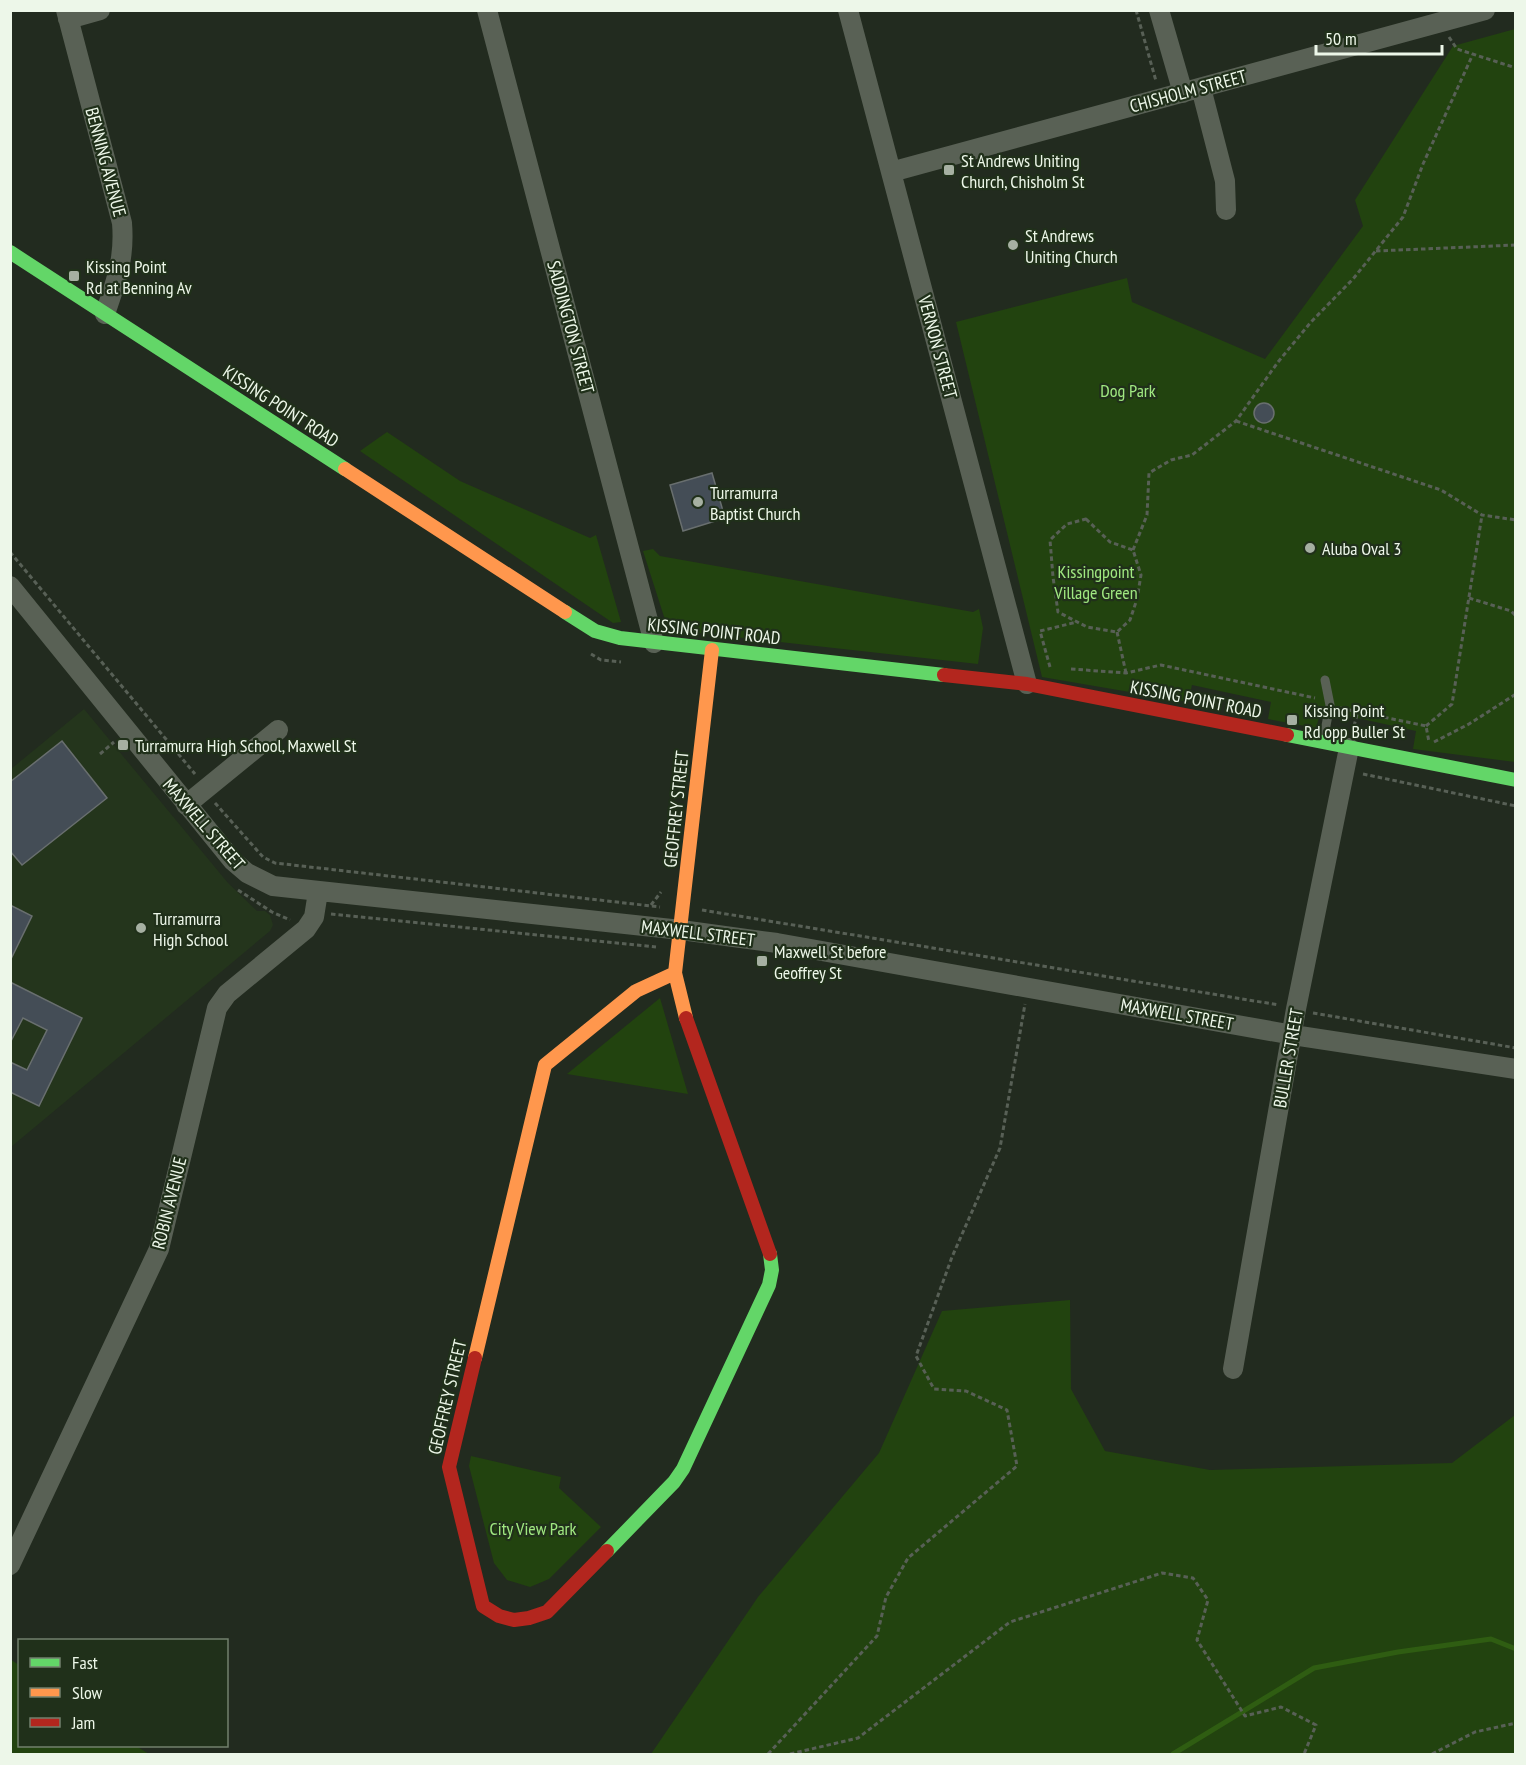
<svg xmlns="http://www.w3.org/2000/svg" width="1526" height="1765" font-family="'PT Sans Narrow',sans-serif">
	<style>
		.built { fill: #24351c }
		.green { fill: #22430f }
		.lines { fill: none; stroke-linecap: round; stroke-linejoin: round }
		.stream { stroke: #2f5d12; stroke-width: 5 }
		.building { fill: #444d56; stroke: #696f6f; stroke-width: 1.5 }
		.path { stroke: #586056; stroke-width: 3; stroke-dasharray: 4.5 3; stroke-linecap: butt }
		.lane { stroke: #596155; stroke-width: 9 }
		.street { stroke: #596155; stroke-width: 20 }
		.fast { stroke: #63d668; stroke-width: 14 }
		.slow { stroke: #ff974d; stroke-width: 14 }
		.jam { stroke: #b3261e; stroke-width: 14 }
		.poi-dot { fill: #a6b0a2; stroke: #20301a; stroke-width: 2 }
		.labels { text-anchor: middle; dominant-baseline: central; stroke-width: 4.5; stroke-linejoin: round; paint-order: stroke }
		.street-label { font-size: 18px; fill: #edf7e9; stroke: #20301a }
		.poi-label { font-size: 18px; fill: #edf7e9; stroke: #20301a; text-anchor: start }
		.park-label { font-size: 18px; fill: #a0e881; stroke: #20301a }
	</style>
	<rect width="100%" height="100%" fill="#222b1f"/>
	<!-- built -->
	<path class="built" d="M84 709 228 883 257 911H265L270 915 273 925 270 931 11 1147V769Z"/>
	<!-- green -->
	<path class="green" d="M1515 29V762L1413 749 1416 731 1321 710 1316 728 1268 719 1271 702 1192 685 1188 702 1042 677 956 322 1127 278 1132 302 1265 359 1363 226 1355 200 1453 46Z
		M387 432 460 481 590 538 596 535 621 622 613 623 360 451Z
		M653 549 660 556 973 612 979 609 983 628 978 664 681 631 667 626 643 551Z
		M660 998 688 1094 567 1074Z
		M1070 1300 1071 1389 1105 1451 1210 1470 1452 1463 1515 1415V1754H651L758 1597 879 1453 942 1311Z
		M471 1456 561 1477 559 1488 601 1527 549 1579 530 1587 507 1580 494 1563 469 1466Z
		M10 1659 19 1665 20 1746H136L149 1754H11Z"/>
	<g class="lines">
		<!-- stream -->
		<path class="stream" d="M1173 1754 1314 1668 1398 1652 1491 1639 1516 1649"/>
	</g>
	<!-- building -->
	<path class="building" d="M1254 413a10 10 0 1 1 20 0a10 10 0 1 1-20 0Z
		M712 473 725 518 683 531 670 485Z
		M62 741 107 798 22 865 10 851V782Z
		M10 905 32 916 10 961Z
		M10 982 82 1018 39 1106 10 1092V1062L27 1070 47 1030 23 1018 10 1043Z"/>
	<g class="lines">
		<!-- path -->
		<path class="path" d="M1136 10 1156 81
			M1449 37 1457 49 1516 68
			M1376 251 1516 245
			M1236 421 1441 490 1482 515 1516 520
			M1086 519 1110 542 1133 550 1141 575 1137 599 1130 620 1117 632 1087 627 1058 612 1053 577 1050 540 1067 524Z
			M1133 550 1147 515 1149 473 1171 460 1192 455 1236 421 1278 362 1311 322 1353 279 1403 217 1423 164 1473 54
			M10 552 195 774
			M1469 598 1511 611 1516 616
			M1117 632 1126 673
			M591 654 601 660 621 662
			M1050 667 1040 631 1077 622
			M1071 669 1126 673 1161 665 1315 698
			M1340 708 1426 726 1429 742
			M1354 726 1358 711
			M1426 726 1452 704 1482 515
			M1434 742 1469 724 1516 694
			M100 754 114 742
			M1363 774 1516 806
			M215 803 263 857 275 863 660 907
			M238 890 272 912 290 920
			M651 905 661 892
			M702 910 1279 1005
			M331 914 656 947
			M1313 1013 1516 1048
			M768 1754 877 1636 886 1597 908 1558 1017 1466 1007 1410 966 1391 934 1389 916 1356 952 1257 1000 1148 1025 1004
			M790 1754 858 1738 1010 1622 1162 1573 1193 1578 1208 1600 1197 1640 1245 1716 1281 1707 1316 1725 1304 1754
			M1432 1754 1475 1732 1516 1723"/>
		<!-- lane -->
		<path class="lane" d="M1323 741 1330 705 1325 680"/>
		<!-- street -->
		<path class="street" d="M66 10 122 223C125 259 116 281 105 314
			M487 10 654 643
			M848 10 1027 684
			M1159 10 1183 93
			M68 19 100 10
			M1201 88 1225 181 1226 210
			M891 172 1485 10
			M10 586 233 861 247 873 273 886 681 930 777 943 1293 1035 1516 1069
			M186 805 278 730
			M1233 1369 1296 1009 1349 748
			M10 1565 159 1249 217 1008 227 994 306 929 314 917 318 892"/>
		<!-- fast -->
		<path class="fast" d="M10 252 345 469
			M565 612 595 631 620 638 944 675
			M1287 735 1516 780
			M607 1551 674 1482 683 1469 769 1285 772 1270 770 1254"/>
		<!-- slow -->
		<path class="slow" d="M345 469 565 612
			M686 1018 675 973 712 650
			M475 1358 545 1065 636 991 675 973"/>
		<!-- jam -->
		<path class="jam" d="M944 675 1027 684 1287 735
			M686 1018 770 1254
			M475 1358 449 1467 483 1606 499 1616 514 1620 529 1618 547 1612 607 1551"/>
	</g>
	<!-- markers -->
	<g class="poi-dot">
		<rect x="943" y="164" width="12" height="12" rx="3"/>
		<circle cx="1013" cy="245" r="6"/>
		<rect x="68" y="270" width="12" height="12" rx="3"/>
		<circle cx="698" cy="502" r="6"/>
		<circle cx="1310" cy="548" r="6"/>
		<rect x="1286" y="714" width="12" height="12" rx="3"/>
		<rect x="117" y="739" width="12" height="12" rx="3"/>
		<circle cx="141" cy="928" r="6"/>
		<rect x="756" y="955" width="12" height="12" rx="3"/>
	</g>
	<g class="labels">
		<!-- street labels -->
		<g class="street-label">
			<text transform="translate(1188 91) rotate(-15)">CHISHOLM STREET</text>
			<text transform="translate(106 162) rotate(75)">BENNING AVENUE</text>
			<text transform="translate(571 327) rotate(75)">SADDINGTON STREET</text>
			<text transform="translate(938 347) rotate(75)">VERNON STREET</text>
			<text transform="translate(281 406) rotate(33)">KISSING POINT ROAD</text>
			<text transform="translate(714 631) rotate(6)">KISSING POINT ROAD</text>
			<text transform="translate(1196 699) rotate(11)">KISSING POINT ROAD</text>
			<text transform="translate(676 809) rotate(-84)">GEOFFREY STREET</text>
			<text transform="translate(204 824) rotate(49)">MAXWELL STREET</text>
			<text transform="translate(698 933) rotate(7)">MAXWELL STREET</text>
			<text transform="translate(1177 1014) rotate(10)">MAXWELL STREET</text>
			<text transform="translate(1288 1058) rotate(-80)">BULLER STREET</text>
			<text transform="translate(169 1203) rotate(-76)">ROBIN AVENUE</text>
			<text transform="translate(447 1397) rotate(-77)">GEOFFREY STREET</text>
		</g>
		<!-- poi labels -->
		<g class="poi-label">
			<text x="961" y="160">St Andrews Uniting<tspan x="961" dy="21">Church, Chisholm St</tspan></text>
			<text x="1025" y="235">St Andrews<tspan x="1025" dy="21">Uniting Church</tspan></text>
			<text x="86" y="266">Kissing Point<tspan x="86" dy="21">Rd at Benning Av</tspan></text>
			<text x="710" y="492">Turramurra<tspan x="710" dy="21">Baptist Church</tspan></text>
			<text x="1322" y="548">Aluba Oval 3</text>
			<text x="1304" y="710">Kissing Point<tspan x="1304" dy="21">Rd opp Buller St</tspan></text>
			<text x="135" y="745">Turramurra High School, Maxwell St</text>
			<text x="153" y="918">Turramurra<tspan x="153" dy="21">High School</tspan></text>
			<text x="774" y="951">Maxwell St before<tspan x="774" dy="21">Geoffrey St</tspan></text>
		</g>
		<!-- park labels -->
		<g class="park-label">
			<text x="1128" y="390">Dog Park</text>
			<text x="1096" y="571">Kissingpoint<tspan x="1096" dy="21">Village Green</tspan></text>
			<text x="533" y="1528">City View Park</text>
		</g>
	</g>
	<!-- border -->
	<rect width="1526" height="1765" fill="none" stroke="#edf7e9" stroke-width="24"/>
	<!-- legend -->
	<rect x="18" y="1639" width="210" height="108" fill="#20301a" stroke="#72806d" stroke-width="1.5"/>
	<rect x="30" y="1658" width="30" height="9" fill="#63d668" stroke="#72806d" stroke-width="1.5"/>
	<text x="72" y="1669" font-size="18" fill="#edf7e9">Fast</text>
	<rect x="30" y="1688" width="30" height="9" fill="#ff974d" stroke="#72806d" stroke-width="1.5"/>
	<text x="72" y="1699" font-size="18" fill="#edf7e9">Slow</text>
	<rect x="30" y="1718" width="30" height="9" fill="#b3261e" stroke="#72806d" stroke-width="1.5"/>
	<text x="72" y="1729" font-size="18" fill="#edf7e9">Jam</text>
	<!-- scale -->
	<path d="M1316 45v9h126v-9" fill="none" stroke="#edf7e9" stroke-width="3"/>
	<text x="1325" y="45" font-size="18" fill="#edf7e9" stroke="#20301a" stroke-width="4.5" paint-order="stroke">50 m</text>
</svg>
